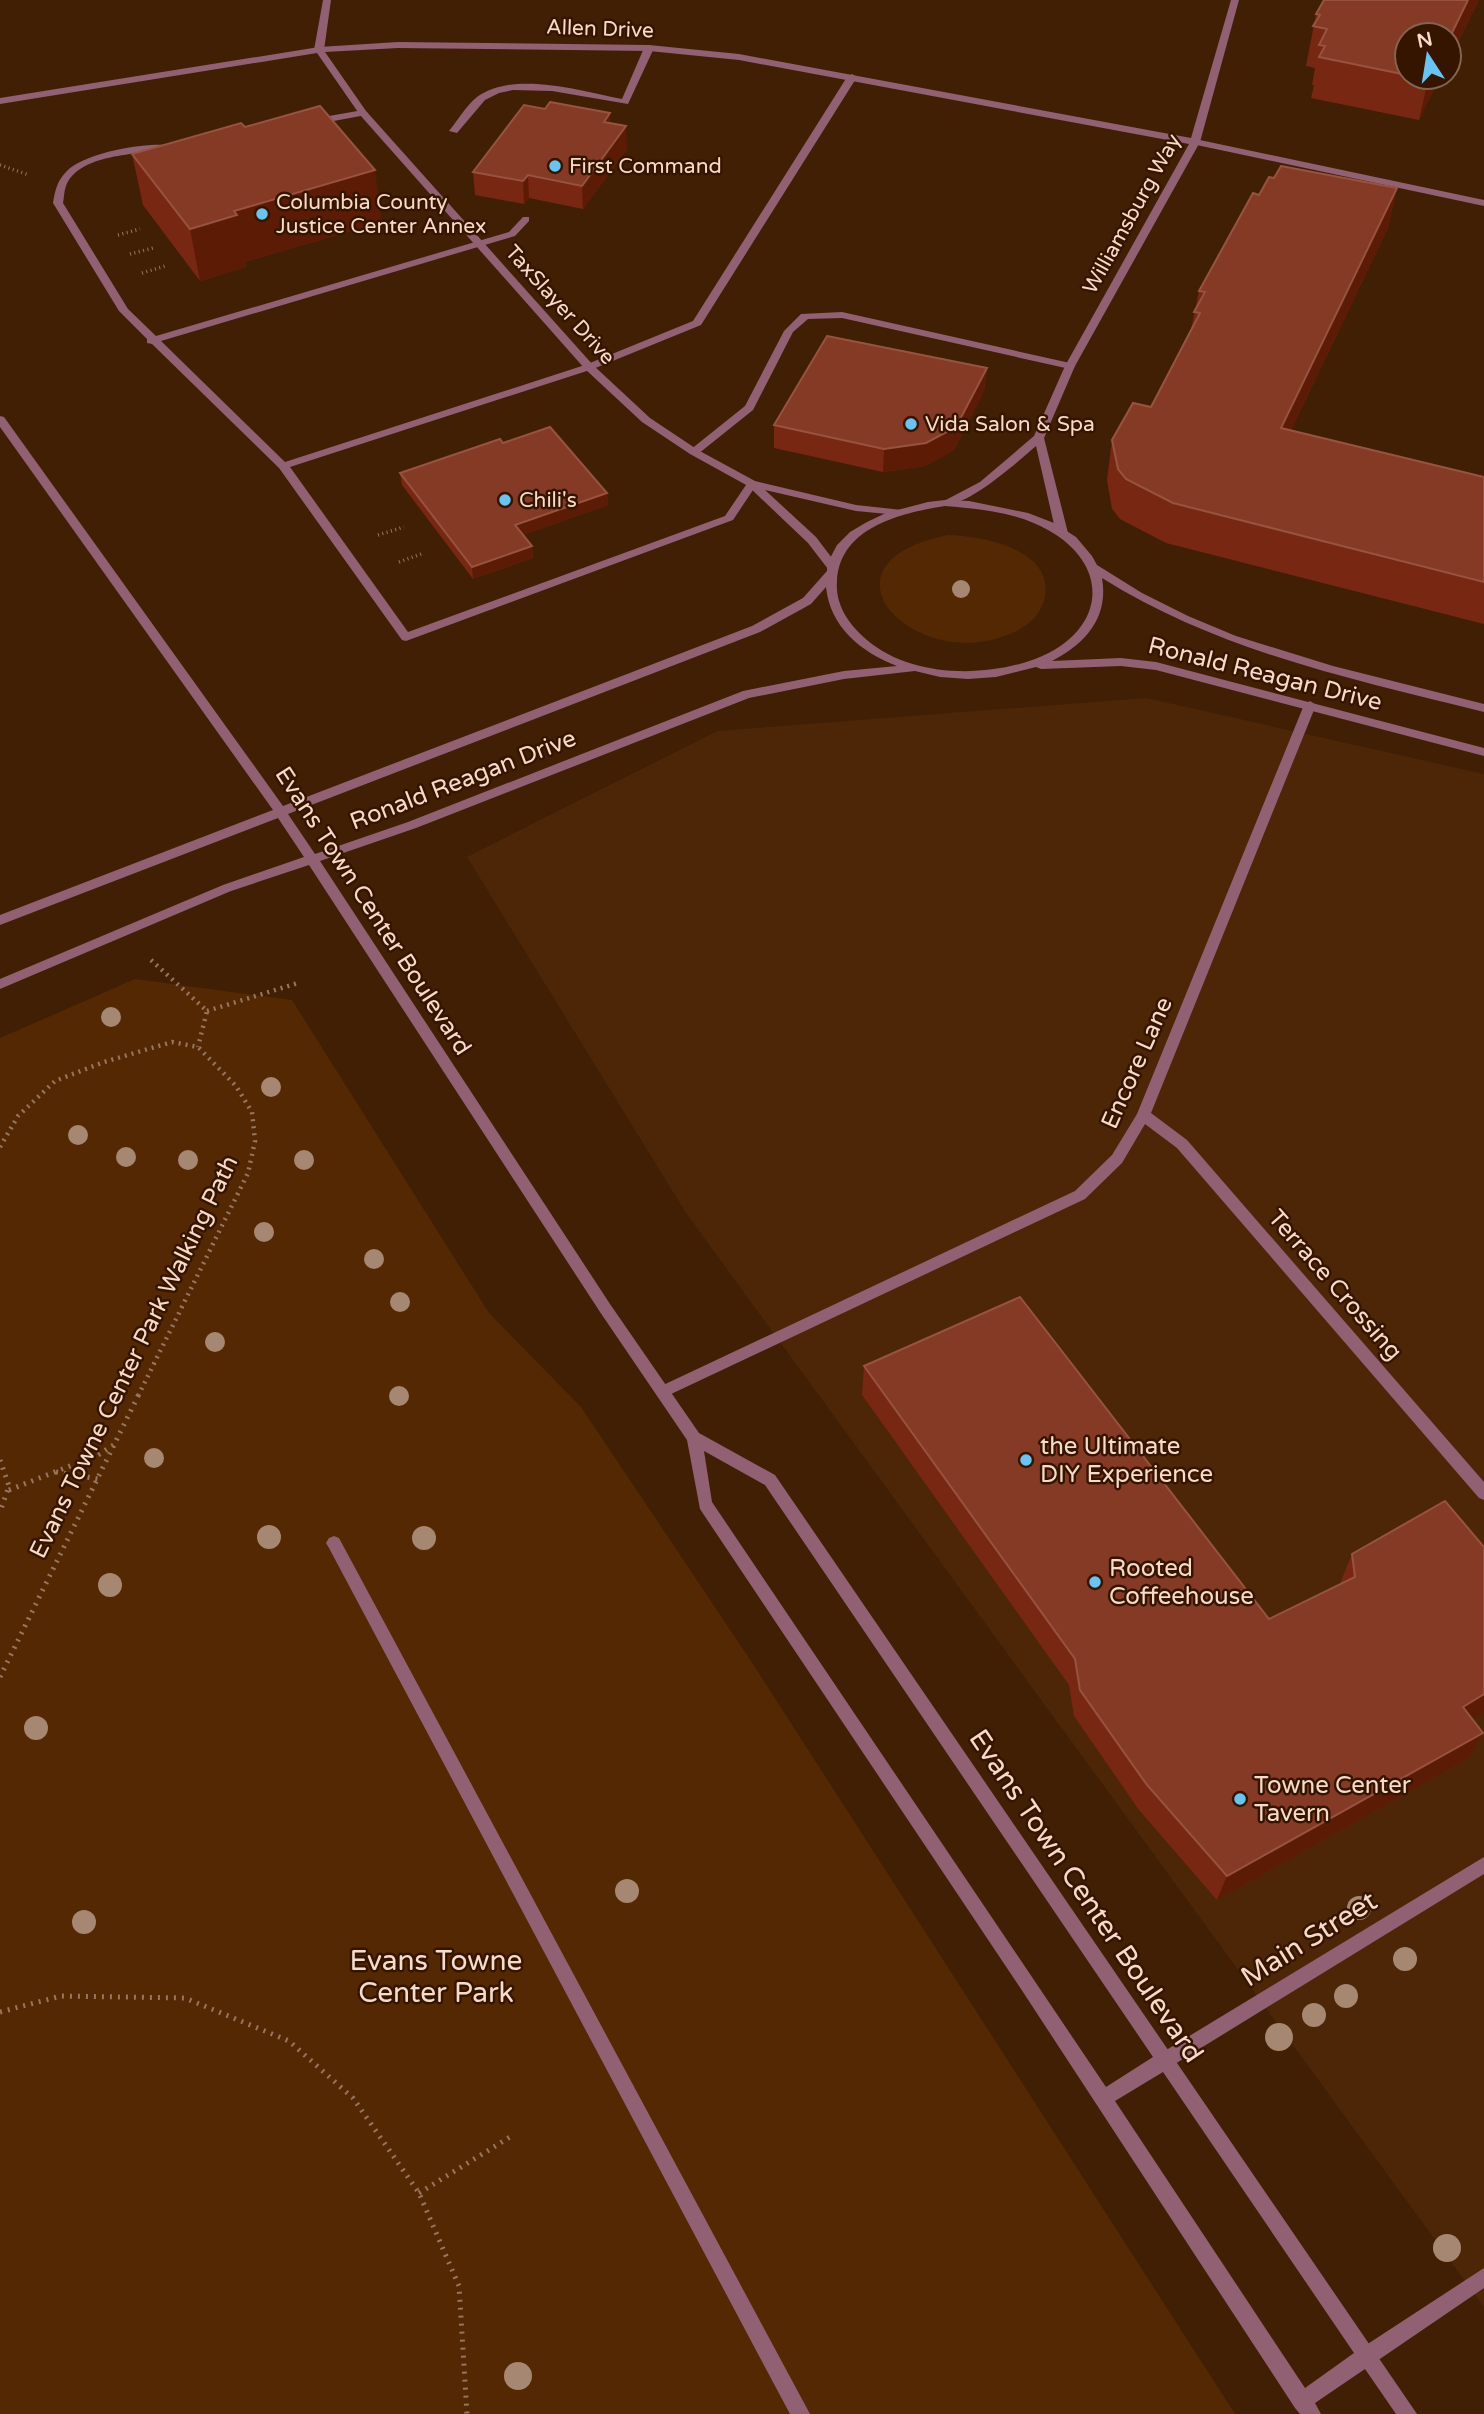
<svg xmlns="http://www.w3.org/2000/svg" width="1484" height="2414" font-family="'Varela Round',sans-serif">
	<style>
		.built { fill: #4c2607 }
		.green { fill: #542803 }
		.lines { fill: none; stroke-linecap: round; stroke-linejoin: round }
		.path-far2 { stroke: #967661; stroke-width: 3.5; stroke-dasharray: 1 3.5; stroke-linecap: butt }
		.path-far1 { stroke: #967661; stroke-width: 4.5; stroke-dasharray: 2 5; stroke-linecap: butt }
		.path { stroke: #967661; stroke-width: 5; stroke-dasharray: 2 6; stroke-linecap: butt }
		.service { fill: #916073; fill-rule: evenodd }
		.minor { fill: #916073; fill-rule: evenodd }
		.tertiary { fill: #916073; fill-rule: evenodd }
		.tree { fill: #a58772 }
		.wall { fill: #782713 }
		.shaded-wall { fill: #5c1b05 }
		.building { fill: #853a26; stroke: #975340; stroke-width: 2 }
		.poi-dot { fill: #6bc3f2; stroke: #361500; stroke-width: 2.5 }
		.labels { text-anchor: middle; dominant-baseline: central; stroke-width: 5; stroke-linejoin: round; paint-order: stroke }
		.far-street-label { font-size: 21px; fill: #f7dac9; stroke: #361500 }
		.far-poi-label { font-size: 21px; fill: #f7dac9; stroke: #361500; text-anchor: start }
		.street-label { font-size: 24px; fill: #f7dac9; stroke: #361500 }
		.poi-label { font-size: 24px; fill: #f7dac9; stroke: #361500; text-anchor: start }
		.near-street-label { font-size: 28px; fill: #f7dac9; stroke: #361500 }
		.near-park-label { font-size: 28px; fill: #f6dccb; stroke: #361500 }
	</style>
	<rect width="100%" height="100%" fill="#411f05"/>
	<!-- built -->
	<path class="built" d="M1146 698 1484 774V2307L686 1213 467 857 717 731Z"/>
	<!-- green -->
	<path class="green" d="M948 535C980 536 1053 548 1045 596 1042 611 1034 621 1020 629 925 683 800 565 948 535Z
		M135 979 292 1000 489 1313 581 1407 753 1664 1235 2414H0V1038Z"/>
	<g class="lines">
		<!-- path-far2 -->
		<path class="path-far2" d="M0 165 29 175
			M118 235 140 229
			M130 254 153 248
			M142 273 165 266
			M378 535 404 527
			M399 562 424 553"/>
		<!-- path-far1 -->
		<path class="path-far1" d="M151 960 207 1011 198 1047
			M207 1011 298 983
			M0 1147 18 1116 55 1081 104 1062 172 1042 198 1047 236 1086 252 1112 255 1141 248 1173 138 1396"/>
		<!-- path -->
		<path class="path" d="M0 1460 9 1486 0 1512
			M56 1472 98 1479
			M9 1490 98 1455 115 1444
			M0 1677 139 1394
			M0 2012 61 1996 185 1998 289 2041 353 2098 419 2193 459 2286 467 2414
			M419 2193 510 2137"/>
		<!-- service -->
		<path class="service" d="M323 0H331L324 50 319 53 314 50Z
			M649 45 654 48 628 104 552 91 513 90 499 93 485 100 457 133 449 131C458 120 466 106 477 97 514 70 581 91 622 99L644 48Z
			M852 74 857 77 701 325 593 369 290 467 408 632 725 516 748 482H756L757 484 733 520 406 641 402 640 279 468 152 344 147 343V339L119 311 53 203C55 191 57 181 66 172 83 153 142 143 167 145V149C138 155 79 153 66 186 64 191 64 198 63 203L128 309 156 336 509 232 523 217H529V221L515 236 161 341 285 462 585 365 693 321 847 77Z
			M363 110 368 113 366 115 312 125 307 122 312 119Z
			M1195 139 1484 200V206L1192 144V140Z
			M842 312 1070 363 1075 366 1070 369 842 318 808 319 793 332 753 410 698 454H690V450L745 406 784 331 801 314Z
			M1310 701 1316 705 1151 1113 1187 1140 1484 1482V1500L1479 1498 1177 1148 1145 1124 1122 1163 1085 1199 669 1395 664 1397 659 1395 657 1391 659 1387 1075 1191 1112 1155 1137 1114 1304 705Z
			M334 1536 339 1538 810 2414H790L329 1548 326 1543 329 1538Z"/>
		<!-- minor -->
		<path class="minor" d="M1231 0H1239L1200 142 1075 366 1044 438 1068 533 1062 537 1056 533 1036 446C1016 463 967 508 941 505L940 503 980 482 1034 436 1065 366 1189 144 739 60 649 51 398 48 325 52 366 111 593 365 650 418 698 450 755 481 856 505 902 510 904 512 898 515 856 511 765 490 816 537 838 566 832 570 828 569 808 543 748 486 690 454 642 422 585 369 360 115 317 53 0 104V98L319 47 398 42 649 45 739 54 1191 138Z
			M1484 1857V1874L1170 2067 1164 2070 1158 2067 1155 2061 1158 2055Z
			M1484 2268V2288L1374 2363 1367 2365 1360 2363 1358 2356 1360 2349Z"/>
		<!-- tertiary -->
		<path class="tertiary" d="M0 416 4 417 283 806 752 626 803 598 827 571V564L837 545 850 532 867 522 886 513 928 502 945 500 969 501 1028 513 1054 523 1076 537 1092 556 1097 565 1142 593 1188 616 1236 636 1333 666 1484 704V712C1352 679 1218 651 1102 578 1109 618 1085 644 1052 661L1121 658 1156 662 1484 748V756L1156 670 1121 666 1041 669 1036 667 996 677 968 679 940 677 915 671 844 679 749 698 416 828 320 861 610 1304 699 1433 775 1475 1417 2414H1396L1365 2369 1315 2403 1321 2414H1300L1295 2408 1023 1992 700 1509 687 1440 600 1312 309 865 231 891 0 989V979L223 885 304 857 278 818 0 925V915L273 810 0 427ZM945 506C980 509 1017 512 1048 530 1114 567 1104 633 1035 659 984 678 910 677 867 640 849 625 835 605 837 581 840 527 901 513 945 506ZM826 587C830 627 861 652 897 666L844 671 743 691 408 822 315 854 288 814 760 632 811 604ZM704 1451 765 1485 1153 2057 1106 2087 712 1502ZM1163 2072 1354 2353 1305 2388 1115 2101Z"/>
	</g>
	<!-- trees -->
	<g class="tree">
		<circle cx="961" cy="589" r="9"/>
		<circle cx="111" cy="1017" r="10"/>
		<circle cx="271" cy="1087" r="10"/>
		<circle cx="78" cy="1135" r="10"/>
		<circle cx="126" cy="1157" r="10"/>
		<circle cx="188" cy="1160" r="10"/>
		<circle cx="304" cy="1160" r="10"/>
		<circle cx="264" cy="1232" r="10"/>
		<circle cx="374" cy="1259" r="10"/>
		<circle cx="400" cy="1302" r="10"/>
		<circle cx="215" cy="1342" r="10"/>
		<circle cx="399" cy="1396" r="10"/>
		<circle cx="154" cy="1458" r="10"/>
		<circle cx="269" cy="1537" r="12"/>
		<circle cx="424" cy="1538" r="12"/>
		<circle cx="110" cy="1585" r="12"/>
		<circle cx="36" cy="1728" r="12"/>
		<circle cx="627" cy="1891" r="12"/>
		<circle cx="1359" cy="1908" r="12"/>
		<circle cx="84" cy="1922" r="12"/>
		<circle cx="1405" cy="1959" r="12"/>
		<circle cx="1346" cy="1996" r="12"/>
		<circle cx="1314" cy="2015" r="12"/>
		<circle cx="1279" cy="2037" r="14"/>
		<circle cx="1447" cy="2248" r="14"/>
		<circle cx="518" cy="2376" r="14"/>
	</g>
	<!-- wall -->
	<path class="wall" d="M1324 0H1479L1449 60 1407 35V77H1440L1419 120 1311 98 1314 85H1312L1315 68 1306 66 1316 14Z
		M610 123 627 149 583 209 529 198 524 204 475 195 473 172Z
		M245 127 382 222 245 262 246 267 200 281 143 205 132 154Z
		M1397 188 1388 228 1291 430 1484 477V624L1166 543 1120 519 1112 509 1107 480 1112 440 1151 407 1191 330 1199 291 1259 195Z
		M987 368 984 391 954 450 925 466 883 472 774 448V425Z
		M503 443 607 493 608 505 523 535 532 546 533 558 473 579 402 485 400 473Z
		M864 1366 1269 1619 1341 1584V1581L1352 1554 1472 1719 1469 1758 1217 1900 1139 1810 1074 1716 1069 1685 862 1395Z"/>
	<!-- shaded-wall -->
	<path class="shaded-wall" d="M1468 0H1479L1449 60V39Z
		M1430 77H1440L1419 120 1428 80Z
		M610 113 611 136 604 122Z
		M626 126 627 149 583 209 582 186Z
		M375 170 382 222 245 262 246 267 200 281 190 229 234 211Z
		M528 175 529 198 524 204 523 181Z
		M1397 188 1388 228 1273 467 1281 428Z
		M987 368 984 391 954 450 925 466 883 472 884 449Z
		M607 493 608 505 517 537 515 525Z
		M532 546 533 558 473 579 472 567Z
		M1484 1694V1712L1449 1732 1463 1707Z
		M1483 1733 1469 1758 1217 1900 1227 1876Z"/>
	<!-- building -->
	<path class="building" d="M1324 0H1468L1449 39V35H1407V75L1319 57 1325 46 1319 45 1327 29 1313 26 1320 15 1316 14Z
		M1414 77H1430L1428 80Z
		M550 102 610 113 604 122 626 126 582 186 528 175 523 181 473 172 524 105 545 109Z
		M320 106 375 170 234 211 237 215 190 229 132 154 241 123 245 127Z
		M1281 166 1397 188 1281 428 1484 477V582L1173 503 1126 479 1118 469 1112 440 1133 403 1151 407 1200 313 1194 312 1205 292 1199 291 1253 193 1259 195 1269 177 1274 178Z
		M827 336 987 368 956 427 926 443 884 449 774 425Z
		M550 427 607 493 515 525 532 546 472 567 400 473 500 439 503 443Z
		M1020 1297 1269 1619 1355 1577 1352 1554 1445 1501 1484 1547V1694L1463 1707 1483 1733 1227 1876 1147 1785 1080 1690 1075 1659 864 1366Z"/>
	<!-- markers -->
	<g class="poi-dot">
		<circle cx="555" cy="166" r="7"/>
		<circle cx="262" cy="214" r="7"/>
		<circle cx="911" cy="424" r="7"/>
		<circle cx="505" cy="500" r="7"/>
		<circle cx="1026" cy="1460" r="7"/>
		<circle cx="1095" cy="1582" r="7"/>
		<circle cx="1240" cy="1799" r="7"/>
	</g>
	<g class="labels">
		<!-- far-street labels -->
		<g class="far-street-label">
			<text transform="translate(600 29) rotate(2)">Allen Drive</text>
			<text transform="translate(1132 214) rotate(-61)">Williamsburg Way</text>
			<text transform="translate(560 305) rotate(48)">TaxSlayer Drive</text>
		</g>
		<!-- far-poi labels -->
		<g class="far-poi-label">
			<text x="569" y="166">First Command</text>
			<text x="276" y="202">Columbia County<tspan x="276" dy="24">Justice Center Annex</tspan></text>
			<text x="925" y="424">Vida Salon &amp; Spa</text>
			<text x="519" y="500">Chili's</text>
		</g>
		<!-- street labels -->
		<g class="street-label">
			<text transform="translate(1265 674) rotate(14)">Ronald Reagan Drive</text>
			<text transform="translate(463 780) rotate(-21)">Ronald Reagan Drive</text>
			<text transform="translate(373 911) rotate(57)">Evans Town Center Boulevard</text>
			<text transform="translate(1137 1063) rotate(-66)">Encore Lane</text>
			<text transform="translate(1335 1285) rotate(49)">Terrace Crossing</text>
			<text transform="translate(134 1357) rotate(-64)">Evans Towne Center Park Walking Path</text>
		</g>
		<!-- poi labels -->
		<g class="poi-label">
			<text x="1040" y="1446">the Ultimate<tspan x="1040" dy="28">DIY Experience</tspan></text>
			<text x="1109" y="1568">Rooted<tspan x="1109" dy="28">Coffeehouse</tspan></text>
			<text x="1254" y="1785">Towne Center<tspan x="1254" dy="28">Tavern</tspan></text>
		</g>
		<!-- near-street labels -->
		<g class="near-street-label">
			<text transform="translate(1086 1896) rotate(56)">Evans Town Center Boulevard</text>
			<text transform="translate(1309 1939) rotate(-32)">Main Street</text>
		</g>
		<!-- near-park labels -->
		<g class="near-park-label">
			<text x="436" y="1961">Evans Towne<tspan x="436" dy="32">Center Park</tspan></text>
		</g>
	</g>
	<!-- north arrow -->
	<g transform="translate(1428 56) rotate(348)"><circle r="33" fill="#361500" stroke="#836450" stroke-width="2"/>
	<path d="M0-5L12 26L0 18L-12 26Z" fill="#6bc3f2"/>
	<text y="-10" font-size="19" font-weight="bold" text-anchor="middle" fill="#f7dac9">N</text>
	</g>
</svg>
